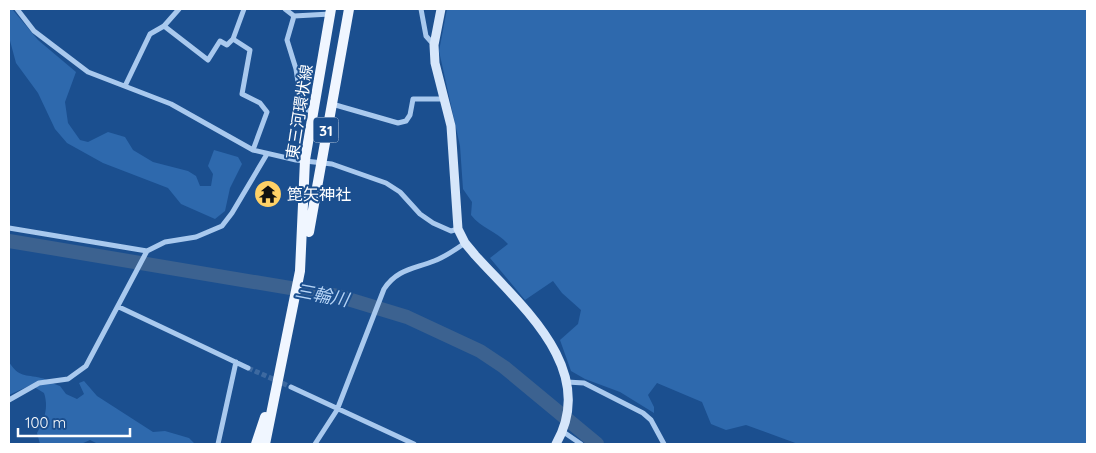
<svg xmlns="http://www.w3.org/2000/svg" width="1096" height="453" font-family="Quicksand,'Noto Sans JP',sans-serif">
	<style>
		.green { fill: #2e69ad }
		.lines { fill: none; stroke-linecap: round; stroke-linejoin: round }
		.river { stroke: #3c6290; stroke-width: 14 }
		.street-tunnel { stroke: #3d69a0; stroke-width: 5; stroke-dasharray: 5 2.5; stroke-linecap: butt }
		.street { stroke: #a9c9ee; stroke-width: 5 }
		.secondary { stroke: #d6e6fa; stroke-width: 9 }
		.primary { stroke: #f0f6ff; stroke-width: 10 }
		.labels { text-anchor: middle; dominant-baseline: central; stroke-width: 4; stroke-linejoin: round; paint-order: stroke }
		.shield { fill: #1b4f8f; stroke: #bbcadd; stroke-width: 1 }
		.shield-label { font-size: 15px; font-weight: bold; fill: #fff }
		.street-label { font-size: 16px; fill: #fff; stroke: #1b4f8f }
		.poi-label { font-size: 16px; fill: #fff; stroke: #1b4f8f; text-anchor: start }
		.water-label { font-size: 18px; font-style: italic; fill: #b5d3f5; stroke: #1b4f8f }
	</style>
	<rect width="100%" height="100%" fill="#1b4f8f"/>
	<!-- green -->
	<path class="green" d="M9 9H12L38 40 76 72 65 102 68 123 80 140 88 142 108 132 125 137 133 150 153 162 188 171 196 176 200 186H211L213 174 208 166 214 150 238 157 242 164 230 188 225 211 215 219 181 204 168 188 103 163 67 143 55 129 38 93 16 63 9 37Z
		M447 9H1087V444H798L746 425 726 430 711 424 702 402 657 383 648 395 654 407V413L620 392 585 379 571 371 560 340 578 324 581 310 562 293 553 281 525 300 490 258 508 244C496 231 481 228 471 215L472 202 463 189 460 146 439 51Z
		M9 362C19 378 25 374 41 378 48 379 52 384 60 386L66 394 77 399 84 394 79 383 84 381 97 396 153 432 165 431 189 438 195 444H98L90 440 81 444H40L37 433C44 420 49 408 44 393L31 385 9 395Z"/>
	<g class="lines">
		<!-- river -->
		<path class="river" d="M9 241 338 296 407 317 480 351 504 367 597 444"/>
		<!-- street-tunnel -->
		<path class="street-tunnel" d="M248 368 291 387"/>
		<!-- street -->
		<path class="street" d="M17 9 34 31 88 72 171 104 253 150 296 160 332 164 386 183 400 192 420 214 433 223 451 231 458 229
			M244 9 233 39 250 50 242 94 260 103 267 112 253 150
			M285 9 294 16 287 40 296 69 302 108 313 112
			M421 9 426 36 434 45
			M294 16 330 14
			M164 26 208 60 220 41 227 45 233 39
			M125 86 150 34 164 26 179 9
			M332 104 398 123 406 121 410 115 413 99H444
			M9 228 147 251 165 242 196 237 222 226 232 213 267 154
			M119 307 248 368
			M567 382 584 383 643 413 651 420 664 444
			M291 387 414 444
			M9 400 39 383 68 379 86 366 147 251
			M562 431 581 444
			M218 444 236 362
			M315 444 337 410 384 289C397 269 414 269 434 261 445 257 455 250 465 243"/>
		<!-- secondary -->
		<path class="secondary" d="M441 9 434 45 435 63 451 126 458 229 465 243 475 255C520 305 599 369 556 444"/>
		<!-- primary -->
		<path class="primary" d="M309 232 349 9
			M256 444 265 417
			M265 444 300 271 305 160 331 9"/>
	</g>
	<!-- icons -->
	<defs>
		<g id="temple-disc" transform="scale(1.4375)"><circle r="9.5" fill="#ffd166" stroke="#1b4f8f"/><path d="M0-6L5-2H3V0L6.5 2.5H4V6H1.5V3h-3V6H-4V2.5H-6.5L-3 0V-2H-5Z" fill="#111"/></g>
	</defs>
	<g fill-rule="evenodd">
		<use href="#temple-disc" x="268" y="194"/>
	</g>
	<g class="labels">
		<!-- shield labels -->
		<rect class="shield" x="313.5" y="117.5" width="25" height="25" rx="4"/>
		<g class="shield-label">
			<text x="326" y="130">31</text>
		</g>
		<!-- street labels -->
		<g class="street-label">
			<text transform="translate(299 112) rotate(-81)">東三河環状線</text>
		</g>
		<!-- poi labels -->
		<g class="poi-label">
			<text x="287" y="194">箆矢神社</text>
		</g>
		<!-- water labels -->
		<g class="water-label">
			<text transform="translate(322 295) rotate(11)">三輪川</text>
		</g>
	</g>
	<!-- border -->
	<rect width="1096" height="453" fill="none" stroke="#ffffff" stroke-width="20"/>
	<!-- scale -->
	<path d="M18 428v8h112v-8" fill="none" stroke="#ffffff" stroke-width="2.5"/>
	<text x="25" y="428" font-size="15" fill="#ffffff" stroke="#1b4f8f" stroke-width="4" paint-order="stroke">100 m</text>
</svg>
